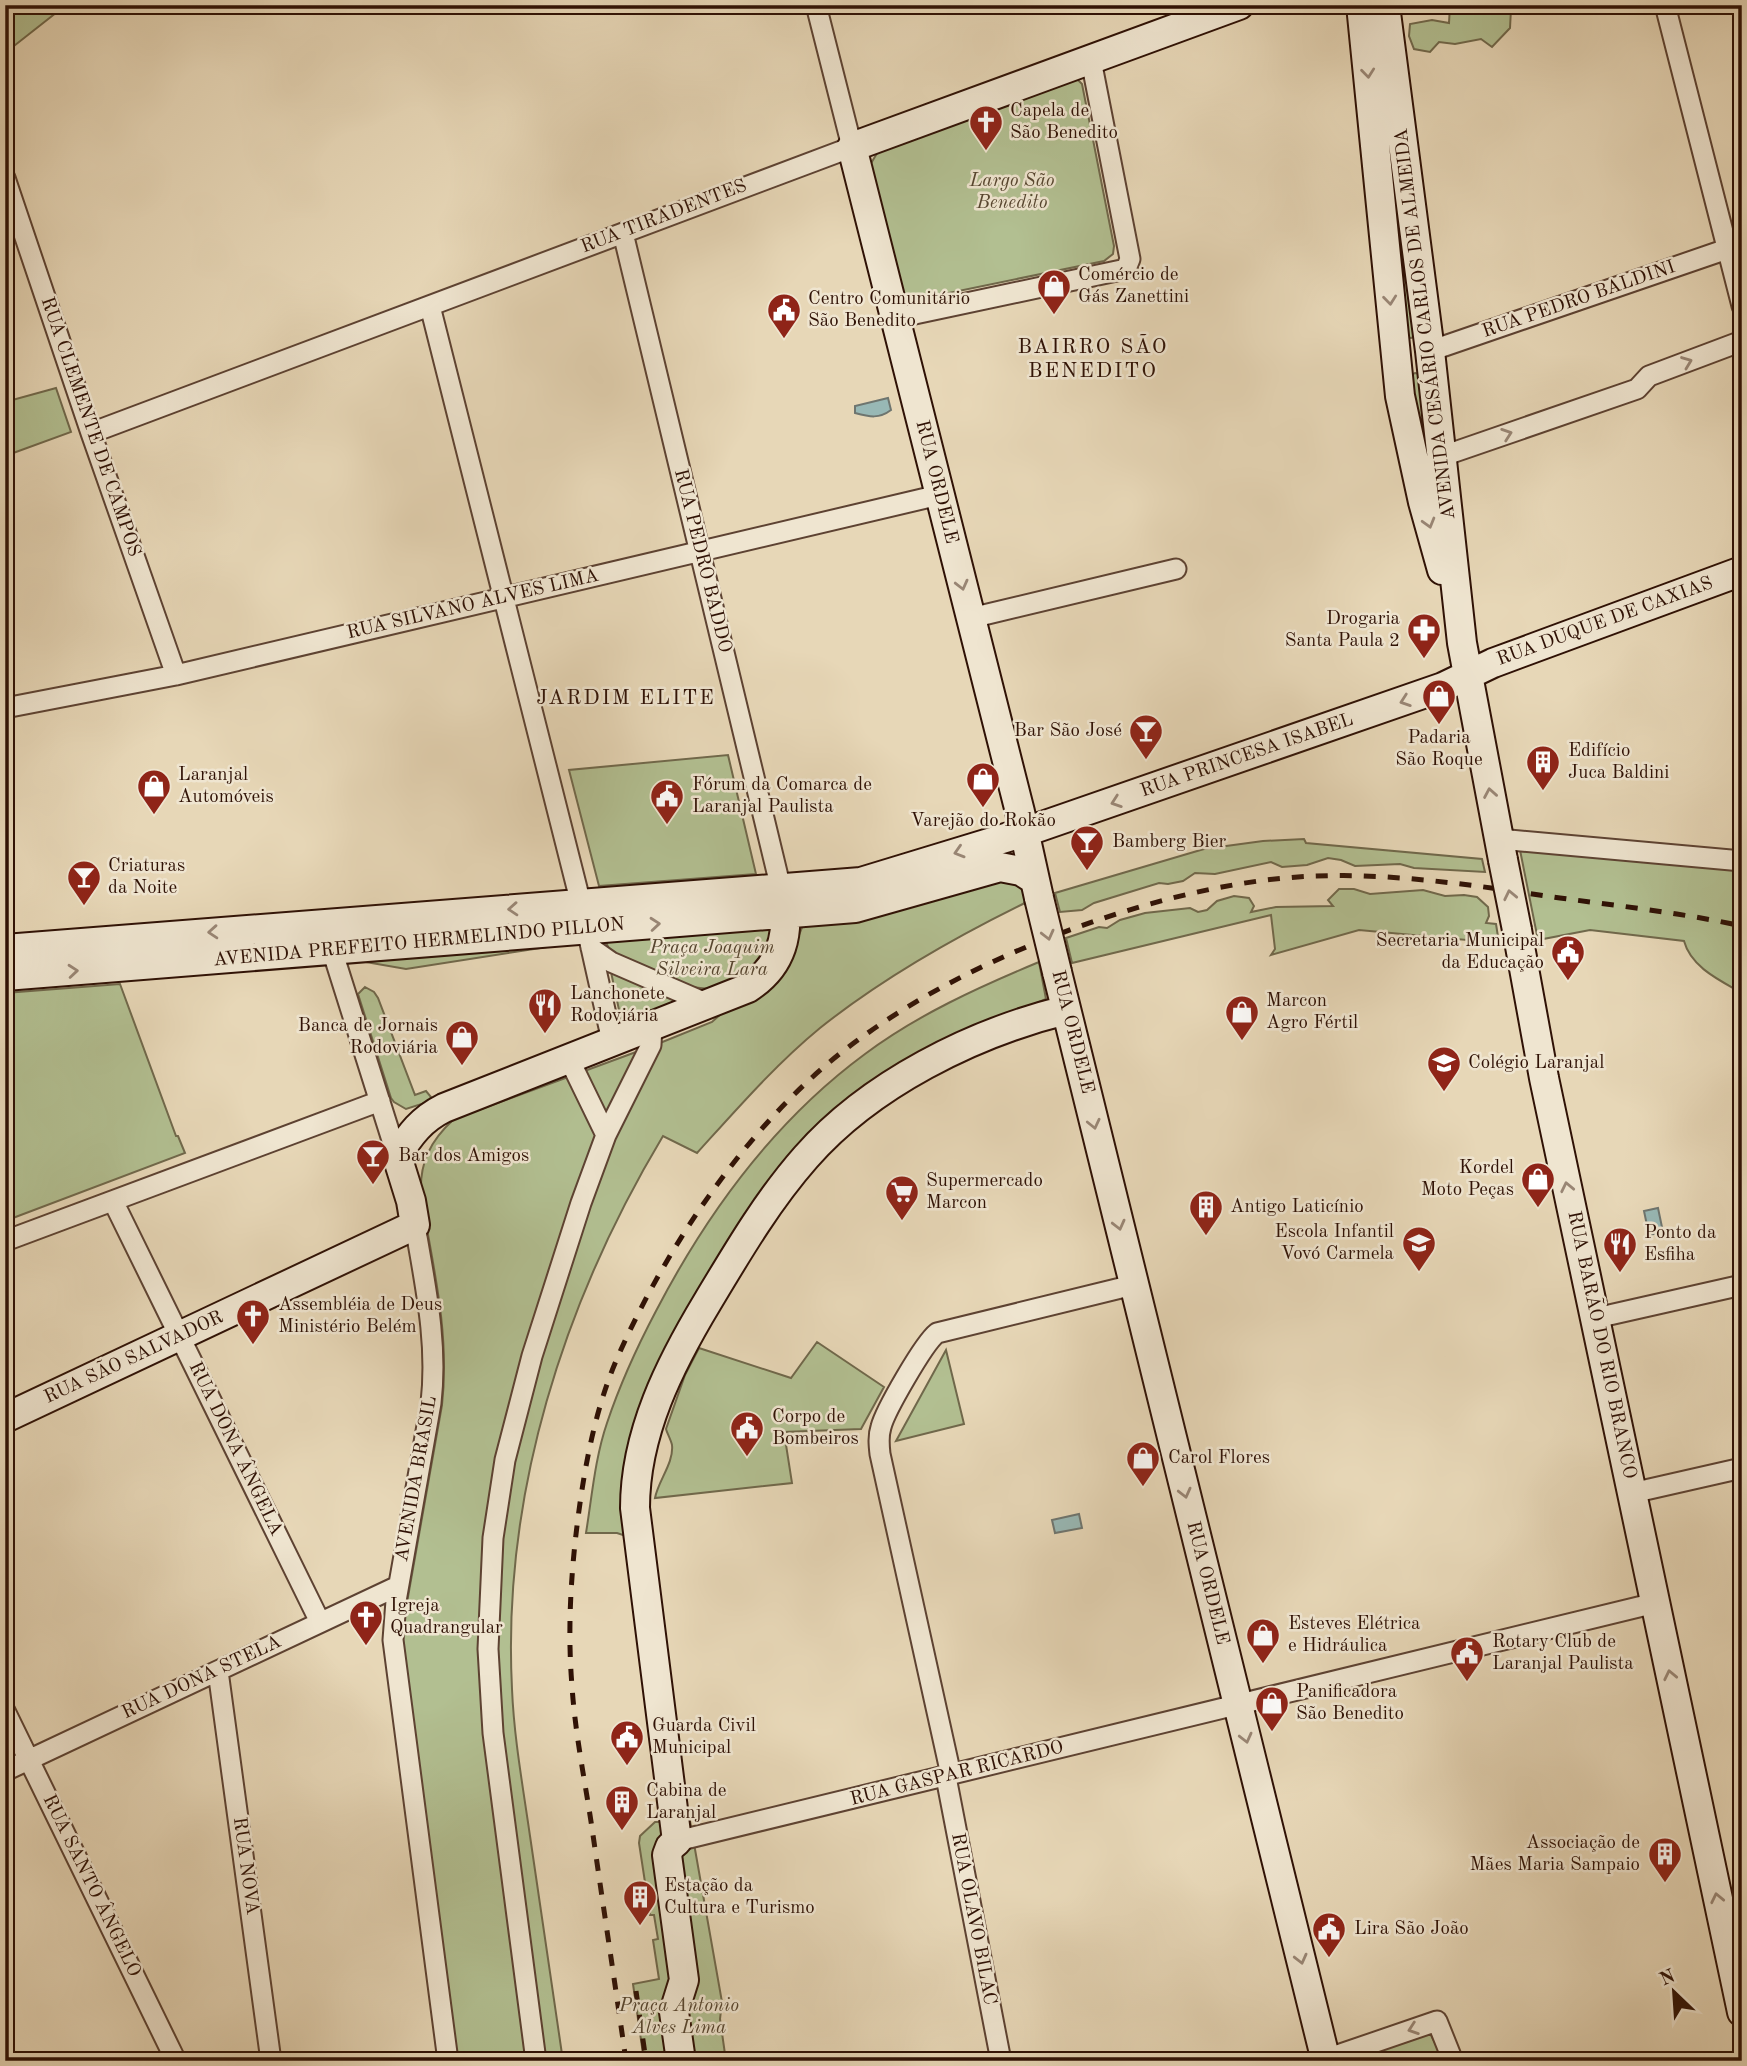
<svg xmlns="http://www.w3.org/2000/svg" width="1747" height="2066" font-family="'Old Standard TT',serif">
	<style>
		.green { fill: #b2bf91; stroke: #70684b; stroke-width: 2 }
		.water { fill: #98b8b5; stroke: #6e756f; stroke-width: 2 }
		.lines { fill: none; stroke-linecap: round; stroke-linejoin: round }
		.street-casing { stroke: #5d4232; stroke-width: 23 }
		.secondary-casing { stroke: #2f1105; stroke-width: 32 }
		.street { stroke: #efe5d0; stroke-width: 19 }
		.secondary { stroke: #efe5d0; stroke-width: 28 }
		.rail { stroke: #2f1105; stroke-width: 5; stroke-dasharray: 12 12; stroke-linecap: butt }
		.secondary-bridge-casing { stroke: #2f1105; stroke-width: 32; stroke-linecap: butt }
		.secondary-bridge { stroke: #efe5d0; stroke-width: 28 }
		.oneway { stroke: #998675 }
		.labels { text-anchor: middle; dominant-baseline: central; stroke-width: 5; stroke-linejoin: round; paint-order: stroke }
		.poi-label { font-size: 19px; fill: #2f1105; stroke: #efe5d0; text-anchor: start }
		.park-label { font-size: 19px; font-style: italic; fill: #56452f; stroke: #efe5d0 }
		.street-label { font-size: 19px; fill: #2f1105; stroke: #efe5d0 }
		.neighbourhood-label { font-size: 21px; letter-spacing: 2px; fill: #2f1105; stroke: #efe5d0 }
	</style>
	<rect width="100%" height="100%" fill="#e7d7b7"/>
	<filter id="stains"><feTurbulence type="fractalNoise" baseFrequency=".00286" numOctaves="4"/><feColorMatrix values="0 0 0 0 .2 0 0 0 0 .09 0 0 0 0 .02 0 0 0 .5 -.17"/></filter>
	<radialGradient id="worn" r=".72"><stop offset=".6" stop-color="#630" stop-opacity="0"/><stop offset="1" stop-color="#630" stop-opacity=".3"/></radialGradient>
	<!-- green -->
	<path class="green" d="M5 5H66L5 53Z
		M1450 5H1528L1511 9 1510 28 1492 47 1481 39 1455 44 1439 42 1430 52 1414 49 1409 36 1410 24 1432 20 1449 23Z
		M1076 78 1082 84 1114 246 1113 254 1104 261 910 301 903 299 870 165 879 150Z
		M1393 173 1397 174 1416 336 1411 338 1405 337 1389 174Z
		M1415 373 1420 374 1436 503 1410 376Z
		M56 388 71 432 5 456V402Z
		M728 755 756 874 599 886 569 770Z
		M1304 839 1306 843 1482 859 1485 872 1414 868 1400 864 1355 866 1341 860 1328 858 1307 865 1282 867 1271 862 1215 874 1195 873 1183 881 1168 884 1159 883 1094 903 1082 910 1060 912 1055 893 1204 849 1263 841Z
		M1520 850 1742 870V993C1719 980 1691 967 1684 941L1590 930 1538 940Z
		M1000 877 1021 886 1029 901C955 937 884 977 820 1028 775 1065 736 1110 697 1153L663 1136C564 1301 502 1494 512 1689 514 1738 523 1787 530 1836 541 1911 552 1986 563 2061H457L402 1640 403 1625 442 1405C450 1334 433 1265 421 1196 419 1163 430 1141 454 1119L655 1045 712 1022 794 948 803 925Z
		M1339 889H1354L1370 894 1423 890 1445 896 1464 895 1477 897 1488 907 1489 916 1486 923 1496 924 1499 943 1359 930 1271 955 1275 949 1271 915 1072 963 1066 938 1099 927 1107 928 1120 920 1145 913 1190 908 1198 912 1207 910 1217 901 1234 896 1249 898 1254 906 1251 912 1276 907 1333 906 1328 900Z
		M768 928 774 938 751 974 710 989 691 987 611 954 606 942Z
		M560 945 406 969 360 961Z
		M1039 962 1046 999 970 1031 907 1064 701 1289 626 1536 617 1533H586C592 1496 595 1458 607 1423 620 1384 637 1347 656 1311 708 1211 774 1121 865 1054 917 1015 979 987 1039 962Z
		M611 972 676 999 677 1001 622 1024Z
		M120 984 176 1136H178L185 1153 5 1221V993Z
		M365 987 374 992 378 998 415 1095 426 1091 431 1097 428 1102 406 1109 394 1102 391 1098 358 994Z
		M817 1342 884 1387 861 1429 784 1432 792 1483 655 1498C658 1481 674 1463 672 1445 671 1440 667 1433 666 1429L685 1375 699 1348 791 1378Z
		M946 1350 964 1424 896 1441Z
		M690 1821 722 2002 720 2019 726 2061H644L633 1984 659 1979 653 1940 658 1939 654 1915H650L639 1843 640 1836 655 1822Z
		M1430 2033 1444 2061H1355L1358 2058Z"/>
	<!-- water -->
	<path class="water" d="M888 398 891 410C879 419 870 417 855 413V406Z
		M1658 1208 1663 1232 1649 1235 1644 1211Z
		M1079 1514 1082 1528 1055 1533 1052 1520Z"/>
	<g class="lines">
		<!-- street casing -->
		<g class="street-casing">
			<path id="street" d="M1665 5 1742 306
				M5 178 91 433 176 675
				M623 233 781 889
				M430 306 581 904
				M896 318 1126 269 1130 259 1091 60
				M1430 351 1727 249
				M91 433 852 147 816 5
				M1443 456 1637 389 1649 376 1742 341
				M971 618 1176 569
				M5 708 176 675 939 495
				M1499 839 1742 861
				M590 943 612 1041
				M591 948 611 962 708 1004
				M332 950 397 1156
				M569 1059 606 1135
				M113 1201 320 1622
				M415 1225C425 1285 438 1342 431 1403L396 1601 393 1640 448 2061
				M5 1241 380 1101
				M1596 1318 1742 1285
				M1632 1493 1742 1468
				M218 1671 271 2061
				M5 1711 176 2061
				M5 1771 398 1586
				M951 1775 880 1454C879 1445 878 1436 881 1427 885 1411 924 1343 937 1333L1133 1285
				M946 1777 1001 2061
				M677 1841 1655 1603
				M1326 2059 1437 2021 1453 2061
				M536 2061 493 1733 488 1649 493 1538 505 1460 532 1356 581 1203 606 1135 651 1045 652 1026"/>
		</g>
		<!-- secondary casing -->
		<g class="secondary-casing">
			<path id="secondary" d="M1361 5 1400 396 1423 502 1442 570
				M1385 5 1430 351 1462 643 1503 860
				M1039 898 1020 812 852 147 1239 5
				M1517 930 1544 1078 1742 2012
				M5 949 861 882 1025 832 1443 687 1493 663 1742 571
				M1057 972 1326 2061
				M5 976 855 908 1000 867 1021 871 1035 880
				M5 1418 415 1225 411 1201 397 1156C410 1134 422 1119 444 1108L748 988C782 966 791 933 782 895
				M681 2061 674 2012 684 1980 667 1855 670 1847 677 1841 635 1508C635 1433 670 1364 708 1301 738 1251 768 1200 806 1157 870 1084 973 1033 1066 1010"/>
		</g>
		<!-- street -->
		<use href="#street" class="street"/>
		<!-- secondary -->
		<use href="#secondary" class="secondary"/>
		<!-- rail -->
		<path class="rail" d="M636 1991 646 2061
			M626 2061C615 1983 603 1905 592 1828 585 1781 575 1733 572 1686 568 1638 570 1591 575 1543 582 1480 593 1412 619 1354 668 1244 747 1127 842 1052 918 993 1005 952 1095 921 1166 897 1241 879 1315 876 1397 873 1479 886 1560 898 1620 906 1682 913 1742 926"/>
		<!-- secondary-bridge casing -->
		<g class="secondary-bridge-casing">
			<path id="secondary-bridge" d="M1503 860 1517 930
				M1039 898 1057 972"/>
		</g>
		<!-- secondary-bridge -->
		<use href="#secondary-bridge" class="secondary-bridge"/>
	</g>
	<!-- one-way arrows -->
	<defs><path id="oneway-chevron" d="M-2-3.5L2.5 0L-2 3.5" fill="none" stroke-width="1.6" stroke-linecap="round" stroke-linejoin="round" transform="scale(1.75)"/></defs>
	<g class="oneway">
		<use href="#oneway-chevron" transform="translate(1368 73) rotate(84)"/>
		<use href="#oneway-chevron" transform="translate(1390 300) rotate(84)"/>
		<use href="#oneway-chevron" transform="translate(1687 362) rotate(-21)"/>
		<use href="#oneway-chevron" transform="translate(1507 434) rotate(-19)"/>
		<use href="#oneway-chevron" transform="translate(1429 523) rotate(74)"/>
		<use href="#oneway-chevron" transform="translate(962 585) rotate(76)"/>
		<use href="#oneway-chevron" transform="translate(1405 701) rotate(161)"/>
		<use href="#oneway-chevron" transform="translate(1490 793) rotate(-100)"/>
		<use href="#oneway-chevron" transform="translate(1116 802) rotate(161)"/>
		<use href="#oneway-chevron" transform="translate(959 852) rotate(163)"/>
		<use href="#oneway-chevron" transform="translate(1510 895) rotate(-102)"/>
		<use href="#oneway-chevron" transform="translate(513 909) rotate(176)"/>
		<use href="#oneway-chevron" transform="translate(655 924) rotate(-5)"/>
		<use href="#oneway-chevron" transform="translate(213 932) rotate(176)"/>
		<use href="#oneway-chevron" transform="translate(1048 935) rotate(76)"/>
		<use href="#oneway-chevron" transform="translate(73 971) rotate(-5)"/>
		<use href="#oneway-chevron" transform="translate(1094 1124) rotate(77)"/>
		<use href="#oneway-chevron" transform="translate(1567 1187) rotate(-102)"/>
		<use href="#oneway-chevron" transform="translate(1119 1225) rotate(76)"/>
		<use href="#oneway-chevron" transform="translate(1185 1493) rotate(76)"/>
		<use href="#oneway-chevron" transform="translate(1670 1675) rotate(-102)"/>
		<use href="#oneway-chevron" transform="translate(1246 1738) rotate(76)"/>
		<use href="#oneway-chevron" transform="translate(1717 1898) rotate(-102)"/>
		<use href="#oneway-chevron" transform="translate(1301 1959) rotate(76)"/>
		<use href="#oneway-chevron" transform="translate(1413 2029) rotate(161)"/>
	</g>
	<!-- icons -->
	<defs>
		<g id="church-pin" transform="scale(1.75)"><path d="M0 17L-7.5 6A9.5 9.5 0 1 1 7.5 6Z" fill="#8f2418" stroke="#efe5d0"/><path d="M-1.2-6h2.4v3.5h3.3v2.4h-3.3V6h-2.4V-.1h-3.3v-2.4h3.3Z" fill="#fff"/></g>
		<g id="shop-pin" transform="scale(1.75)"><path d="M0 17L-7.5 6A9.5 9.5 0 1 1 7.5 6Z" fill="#8f2418" stroke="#efe5d0"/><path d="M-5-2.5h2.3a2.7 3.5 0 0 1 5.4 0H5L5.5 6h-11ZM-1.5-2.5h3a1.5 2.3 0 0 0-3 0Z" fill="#fff"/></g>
		<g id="civic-pin" transform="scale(1.75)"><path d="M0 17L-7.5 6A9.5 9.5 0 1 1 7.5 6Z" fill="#8f2418" stroke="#efe5d0"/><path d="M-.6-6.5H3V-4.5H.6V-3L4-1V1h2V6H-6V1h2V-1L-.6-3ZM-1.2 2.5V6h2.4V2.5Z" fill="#fff"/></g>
		<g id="pharmacy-pin" transform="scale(1.75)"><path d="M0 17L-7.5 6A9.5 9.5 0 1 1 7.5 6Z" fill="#8f2418" stroke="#efe5d0"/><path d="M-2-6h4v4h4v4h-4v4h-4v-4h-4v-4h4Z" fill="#fff"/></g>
		<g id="bar-pin" transform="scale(1.75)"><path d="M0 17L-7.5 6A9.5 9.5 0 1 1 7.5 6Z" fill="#8f2418" stroke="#efe5d0"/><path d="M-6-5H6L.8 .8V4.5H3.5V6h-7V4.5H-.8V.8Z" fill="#fff"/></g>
		<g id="building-pin" transform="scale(1.75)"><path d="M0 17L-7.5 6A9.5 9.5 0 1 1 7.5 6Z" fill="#8f2418" stroke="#efe5d0"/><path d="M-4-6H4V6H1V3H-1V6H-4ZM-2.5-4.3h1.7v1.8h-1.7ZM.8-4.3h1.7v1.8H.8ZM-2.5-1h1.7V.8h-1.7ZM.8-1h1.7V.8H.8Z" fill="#fff"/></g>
		<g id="restaurant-pin" transform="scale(1.75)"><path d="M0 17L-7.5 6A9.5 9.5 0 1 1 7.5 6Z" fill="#8f2418" stroke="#efe5d0"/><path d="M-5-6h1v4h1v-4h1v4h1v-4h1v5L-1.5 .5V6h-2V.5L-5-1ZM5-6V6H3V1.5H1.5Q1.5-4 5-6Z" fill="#fff"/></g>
		<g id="school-pin" transform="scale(1.75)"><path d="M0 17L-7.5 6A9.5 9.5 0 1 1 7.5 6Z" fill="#8f2418" stroke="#efe5d0"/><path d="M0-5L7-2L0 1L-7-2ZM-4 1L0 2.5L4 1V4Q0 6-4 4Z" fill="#fff"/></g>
		<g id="supermarket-pin" transform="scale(1.75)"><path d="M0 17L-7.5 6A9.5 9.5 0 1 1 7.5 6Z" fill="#8f2418" stroke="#efe5d0"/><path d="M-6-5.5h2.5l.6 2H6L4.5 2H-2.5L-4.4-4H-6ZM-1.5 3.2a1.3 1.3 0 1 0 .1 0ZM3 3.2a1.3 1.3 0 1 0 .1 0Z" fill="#fff"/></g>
	</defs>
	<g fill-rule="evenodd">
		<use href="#church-pin" x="986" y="122"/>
		<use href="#shop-pin" x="1054" y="286"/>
		<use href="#civic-pin" x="784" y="310"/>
		<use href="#pharmacy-pin" x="1424" y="630"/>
		<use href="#shop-pin" x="1439" y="696"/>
		<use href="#bar-pin" x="1146" y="731"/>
		<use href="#building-pin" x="1543" y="762"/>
		<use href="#shop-pin" x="983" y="779"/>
		<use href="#shop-pin" x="154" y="786"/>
		<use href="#civic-pin" x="667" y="796"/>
		<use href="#bar-pin" x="1087" y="842"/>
		<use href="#bar-pin" x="84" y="877"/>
		<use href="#civic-pin" x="1568" y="952"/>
		<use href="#restaurant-pin" x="545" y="1005"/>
		<use href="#shop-pin" x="1242" y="1012"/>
		<use href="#shop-pin" x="462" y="1037"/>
		<use href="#school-pin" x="1444" y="1063"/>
		<use href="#bar-pin" x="373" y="1156"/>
		<use href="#shop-pin" x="1538" y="1179"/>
		<use href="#supermarket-pin" x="902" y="1192"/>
		<use href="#building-pin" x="1206" y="1207"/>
		<use href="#school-pin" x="1419" y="1243"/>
		<use href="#restaurant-pin" x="1620" y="1244"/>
		<use href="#church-pin" x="253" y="1316"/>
		<use href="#civic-pin" x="747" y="1428"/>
		<use href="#shop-pin" x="1143" y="1458"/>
		<use href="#church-pin" x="366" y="1617"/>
		<use href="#shop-pin" x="1263" y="1635"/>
		<use href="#civic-pin" x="1467" y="1653"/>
		<use href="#shop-pin" x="1272" y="1703"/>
		<use href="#civic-pin" x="627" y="1737"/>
		<use href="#building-pin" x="622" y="1802"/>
		<use href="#building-pin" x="1665" y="1854"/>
		<use href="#building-pin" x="640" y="1897"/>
		<use href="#civic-pin" x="1329" y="1929"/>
	</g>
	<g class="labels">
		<!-- poi labels -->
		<g class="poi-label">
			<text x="1010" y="111">Capela de<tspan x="1010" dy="22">São Benedito</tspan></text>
			<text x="1078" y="275">Comércio de<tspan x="1078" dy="22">Gás Zanettini</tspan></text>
			<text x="808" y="299">Centro Comunitário<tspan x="808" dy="22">São Benedito</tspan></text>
			<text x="1400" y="619" text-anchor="end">Drogaria<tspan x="1400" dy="22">Santa Paula 2</tspan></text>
			<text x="1122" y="731" text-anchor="end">Bar São José</text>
			<text x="1439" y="738" text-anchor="middle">Padaria<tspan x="1439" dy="22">São Roque</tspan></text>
			<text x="1568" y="751">Edifício<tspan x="1568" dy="22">Juca Baldini</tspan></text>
			<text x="178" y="775">Laranjal<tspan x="178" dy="22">Automóveis</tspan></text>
			<text x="692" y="785">Fórum da Comarca de<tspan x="692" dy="22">Laranjal Paulista</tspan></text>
			<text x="983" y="821" text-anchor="middle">Varejão do Rokão</text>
			<text x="1112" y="842">Bamberg Bier</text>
			<text x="108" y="866">Criaturas<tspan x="108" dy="22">da Noite</tspan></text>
			<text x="1544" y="941" text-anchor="end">Secretaria Municipal<tspan x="1544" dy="22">da Educação</tspan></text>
			<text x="570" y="994">Lanchonete<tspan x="570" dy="22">Rodoviária</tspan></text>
			<text x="1266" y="1001">Marcon<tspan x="1266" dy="22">Agro Fértil</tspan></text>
			<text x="438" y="1026" text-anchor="end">Banca de Jornais<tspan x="438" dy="22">Rodoviária</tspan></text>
			<text x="1468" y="1063">Colégio Laranjal</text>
			<text x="398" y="1156">Bar dos Amigos</text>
			<text x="1514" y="1168" text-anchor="end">Kordel<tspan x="1514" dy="22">Moto Peças</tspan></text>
			<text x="926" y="1181">Supermercado<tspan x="926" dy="22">Marcon</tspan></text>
			<text x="1230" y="1207">Antigo Laticínio</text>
			<text x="1394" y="1232" text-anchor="end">Escola Infantil<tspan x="1394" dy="22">Vovó Carmela</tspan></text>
			<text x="1644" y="1233">Ponto da<tspan x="1644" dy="22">Esfiha</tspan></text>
			<text x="278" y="1305">Assembléia de Deus<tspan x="278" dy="22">Ministério Belém</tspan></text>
			<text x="772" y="1417">Corpo de<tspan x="772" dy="22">Bombeiros</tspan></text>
			<text x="1168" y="1458">Carol Flores</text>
			<text x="390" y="1606">Igreja<tspan x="390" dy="22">Quadrangular</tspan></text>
			<text x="1288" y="1624">Esteves Elétrica<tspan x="1288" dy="22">e Hidráulica</tspan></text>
			<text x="1492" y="1642">Rotary Club de<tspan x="1492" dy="22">Laranjal Paulista</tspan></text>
			<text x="1296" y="1692">Panificadora<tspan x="1296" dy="22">São Benedito</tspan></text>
			<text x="652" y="1726">Guarda Civil<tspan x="652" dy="22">Municipal</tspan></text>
			<text x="646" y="1791">Cabina de<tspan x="646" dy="22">Laranjal</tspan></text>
			<text x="1640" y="1843" text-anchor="end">Associação de<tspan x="1640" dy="22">Mães Maria Sampaio</tspan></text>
			<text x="664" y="1886">Estação da<tspan x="664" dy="22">Cultura e Turismo</tspan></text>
			<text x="1354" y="1929">Lira São João</text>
		</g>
		<!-- park labels -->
		<g class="park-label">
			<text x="1012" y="181">Largo São<tspan x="1012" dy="22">Benedito</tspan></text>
			<text x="712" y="948">Praça Joaquim<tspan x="712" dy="22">Silveira Lara</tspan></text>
			<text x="679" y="2006">Praça Antonio<tspan x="679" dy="22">Alves Lima</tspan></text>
		</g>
		<!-- street labels -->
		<g class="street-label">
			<text transform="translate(664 217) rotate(-21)">RUA TIRADENTES</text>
			<text transform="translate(1579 300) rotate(-19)">RUA PEDRO BALDINI</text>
			<text transform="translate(1426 324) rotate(-97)">AVENIDA CESÁRIO CARLOS DE ALMEIDA</text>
			<text transform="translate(90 427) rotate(71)">RUA CLEMENTE DE CAMPOS</text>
			<text transform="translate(936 482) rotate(76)">RUA ORDELE</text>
			<text transform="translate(702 561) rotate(76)">RUA PEDRO BADDO</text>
			<text transform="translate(473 605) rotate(-13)">RUA SILVANO ALVES LIMA</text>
			<text transform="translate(1605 622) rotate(-20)">RUA DUQUE DE CAXIAS</text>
			<text transform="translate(1247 756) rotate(-19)">RUA PRINCESA ISABEL</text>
			<text transform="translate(419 943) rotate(-5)">AVENIDA PREFEITO HERMELINDO PILLON</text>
			<text transform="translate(1072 1032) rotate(76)">RUA ORDELE</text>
			<text transform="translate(1601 1345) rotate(78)">RUA BARÃO DO RIO BRANCO</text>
			<text transform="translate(134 1358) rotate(-25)">RUA SÃO SALVADOR</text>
			<text transform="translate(235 1449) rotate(64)">RUA DONA ÂNGELA</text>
			<text transform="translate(417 1479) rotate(-80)">AVENIDA BRASIL</text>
			<text transform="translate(1207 1583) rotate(76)">RUA ORDELE</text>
			<text transform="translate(202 1678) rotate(-25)">RUA DONA STELA</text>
			<text transform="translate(957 1774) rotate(-14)">RUA GASPAR RICARDO</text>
			<text transform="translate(245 1866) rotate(82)">RUA NOVA</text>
			<text transform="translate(91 1886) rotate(64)">RUA SANTO ÂNGELO</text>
			<text transform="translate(973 1919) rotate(79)">RUA OLAVO BILAC</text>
		</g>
		<!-- neighbourhood labels -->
		<g class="neighbourhood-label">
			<text x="1093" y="347">BAIRRO SÃO<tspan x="1093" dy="24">BENEDITO</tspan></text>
			<text x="626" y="698">JARDIM ELITE</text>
		</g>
	</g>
	<!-- margin -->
	<rect width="1747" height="2066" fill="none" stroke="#e7d7b7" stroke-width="28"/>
	<rect x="7" y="7" width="1733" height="2052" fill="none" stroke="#2f1105" stroke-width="3.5"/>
	<rect x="14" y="14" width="1719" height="2038" fill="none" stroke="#2f1105" stroke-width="2"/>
	<!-- north arrow -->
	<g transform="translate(1674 1992) rotate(335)" stroke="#efe5d0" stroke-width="5" paint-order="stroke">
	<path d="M0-5L12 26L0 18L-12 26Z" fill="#2f1105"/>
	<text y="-10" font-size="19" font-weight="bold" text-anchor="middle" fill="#2f1105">N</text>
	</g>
	<rect width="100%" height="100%" filter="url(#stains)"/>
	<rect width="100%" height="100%" fill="url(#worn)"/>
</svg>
